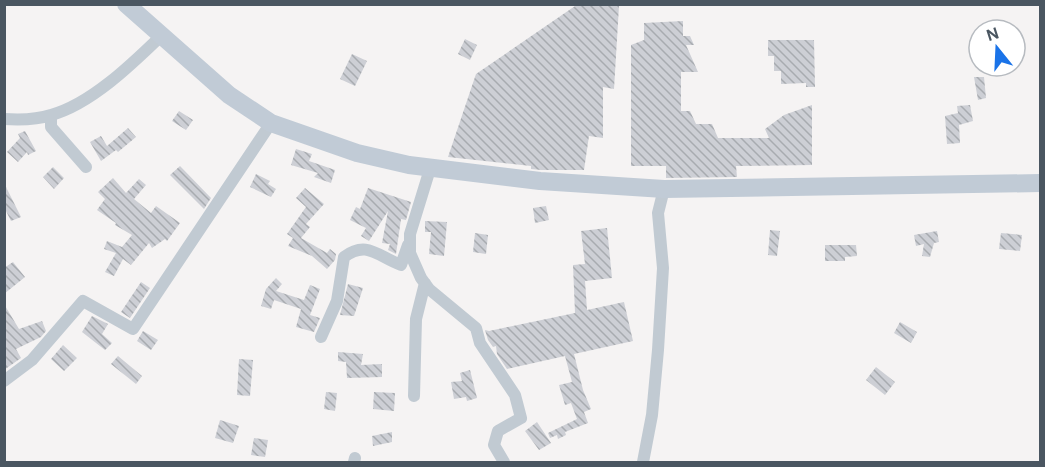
<svg xmlns="http://www.w3.org/2000/svg" width="1045" height="467" font-family="'DM Sans',sans-serif">
	<style>
		.building { fill: url(#building-back-hatch) }
		.lines { fill: none; stroke-linecap: round; stroke-linejoin: round }
		.street { stroke: #c1cad2; stroke-width: 12 }
		.secondary { stroke: #c1cbd6; stroke-width: 18 }
	</style>
	<defs>
		<pattern id="building-back-hatch" width="6" height="6" patternUnits="userSpaceOnUse" patternTransform="scale(1.5)"><rect width="6" height="6" fill="#cdcfd5"/><path d="M-1 5l2 2M0 0l6 6M5-1l2 2" fill="none" stroke="#a8abb0"/></pattern>
	</defs>
	<rect width="100%" height="100%" fill="#f5f3f3"/>
	<!-- building -->
	<path class="building" d="M578 4 619 6 614 89 603 87V138L589 136 584 170H541L531 169V166L448 157 476 74Z
		M683 21V36H690L694 45H686L698 72H681V111H690L696 124H712L718 138H769L765 129 784 115 812 105V165L736 166 737 177 666 178V166H631V45L644 40V23Z
		M465 39 477 45 470 60 458 54Z
		M768 40H814L815 87H806V83L781 84V71H774V56H768Z
		M352 54 367 61 355 86 340 79Z
		M974 77H984L986 98 978 100Z
		M970 105 973 121 959 125 960 143 947 144 945 116 958 113 957 106Z
		M179 111 193 120 186 130 172 121Z
		M128 128 136 137 118 152 116 150 101 161 90 142 101 136 107 146Z
		M25 131 36 151 28 155 27 152 18 162 7 152 20 138 18 134Z
		M296 149 312 154 309 161 335 170 331 183 314 177 318 173 291 165Z
		M180 166 211 198 204 209 170 175Z
		M53 167 64 178 54 189 43 177Z
		M256 174 270 181 268 184 276 189 271 197 250 187Z
		M113 178 126 193 139 179 146 185 134 199 151 213 156 206 180 223 167 241 165 239 152 248 149 243 131 265 123 259 114 276 105 272 116 253 104 249 107 241 122 247 132 235 115 225 116 223 97 210 105 199 98 192Z
		M4 183 21 217 11 221 4 207Z
		M305 188 324 204 306 224 310 227 301 238 327 253 330 249 336 254 335 260 327 269 312 256 288 246 293 238 287 234 306 207 296 198Z
		M368 188 411 202 406 220 401 219 396 254 388 250 390 244 382 243 388 211 369 241 361 236 366 228 350 220 356 207 360 209Z
		M546 206 549 220 535 223 533 208Z
		M425 221 447 222 444 256 429 254 431 232H425Z
		M607 228 612 278 585 281 587 310 624 302 633 341 574 354 583 390 591 409 584 412 588 423 565 432 566 435 558 439 557 435 550 438 548 433 577 419 571 403 565 405 559 385 572 382 565 356 507 369 497 354 496 346 493 347 488 340 485 330 489 331 575 313 573 265 585 264 581 231Z
		M770 230 780 231 777 256 768 255Z
		M937 231 939 242 934 243 930 257 922 256 924 244 916 246 914 235Z
		M475 233 488 235 486 254 473 252Z
		M1001 233 1022 235 1020 251 999 249Z
		M825 245H856L857 256 845 257V261H825Z
		M13 262 25 277 4 294V268Z
		M276 278 282 284 276 291 304 300 310 285 320 289 310 315 320 318 314 332 296 327 301 309 274 300 271 309 261 306 266 289Z
		M141 282 150 288 130 318 121 312Z
		M348 284 363 288 354 316 340 315Z
		M4 304 19 329 42 321 46 331 41 337 16 349 21 358 4 370Z
		M92 316 108 324 102 334 112 343 105 350 82 332Z
		M900 322 917 332 911 343 894 333Z
		M143 331 158 340 151 350 137 341Z
		M63 345 77 358 64 371 51 359Z
		M338 352 363 354 361 365 382 364V377L347 378 346 362 338 361Z
		M118 356 142 376 136 384 111 364Z
		M239 359 253 360 250 396 237 395Z
		M876 367 895 382 885 395 866 380Z
		M470 370 477 398 467 401 466 397 454 399 451 382 462 381 460 373Z
		M326 392 337 393 335 411 324 409Z
		M374 392 395 393 394 411 373 409Z
		M220 420 239 426 233 443 215 438Z
		M537 422 551 443 539 450 525 431Z
		M392 432V442L373 446 372 436Z
		M254 438 268 440 265 457 251 455Z"/>
	<g class="lines">
		<!-- street -->
		<path class="street" d="M51 115V127L86 167
			M4 119C20 120 36 120 51 115 91 104 132 64 161 36
			M430 169 410 234V253L421 278 429 289 476 328 480 343 515 395 521 418 498 431 494 445 504 462
			M321 337 337 301 344 257C367 240 377 256 401 265L408 245
			M4 381 32 360 83 301 133 329 271 123
			M414 396 416 319 425 283
			M354 462 355 458
			M643 462 652 415 658 350 663 268 658 213 664 189"/>
		<!-- secondary -->
		<path class="secondary" d="M126 4 229 95 271 123 357 153 409 165 540 181 664 189 1040 183"/>
	</g>
	<!-- border -->
	<rect width="1045" height="467" fill="none" stroke="#4a5661" stroke-width="12"/>
	<!-- north arrow -->
	<g transform="translate(997 48) rotate(342)"><circle r="28" fill="#ffffff" stroke="#b7bbc0" stroke-width="1.5"/>
	<path d="M0-4.5L10 22L0 15L-10 22Z" fill="#1a73e8"/>
	<text y="-9" font-size="16" font-weight="bold" text-anchor="middle" fill="#4a5661">N</text>
	</g>
</svg>
